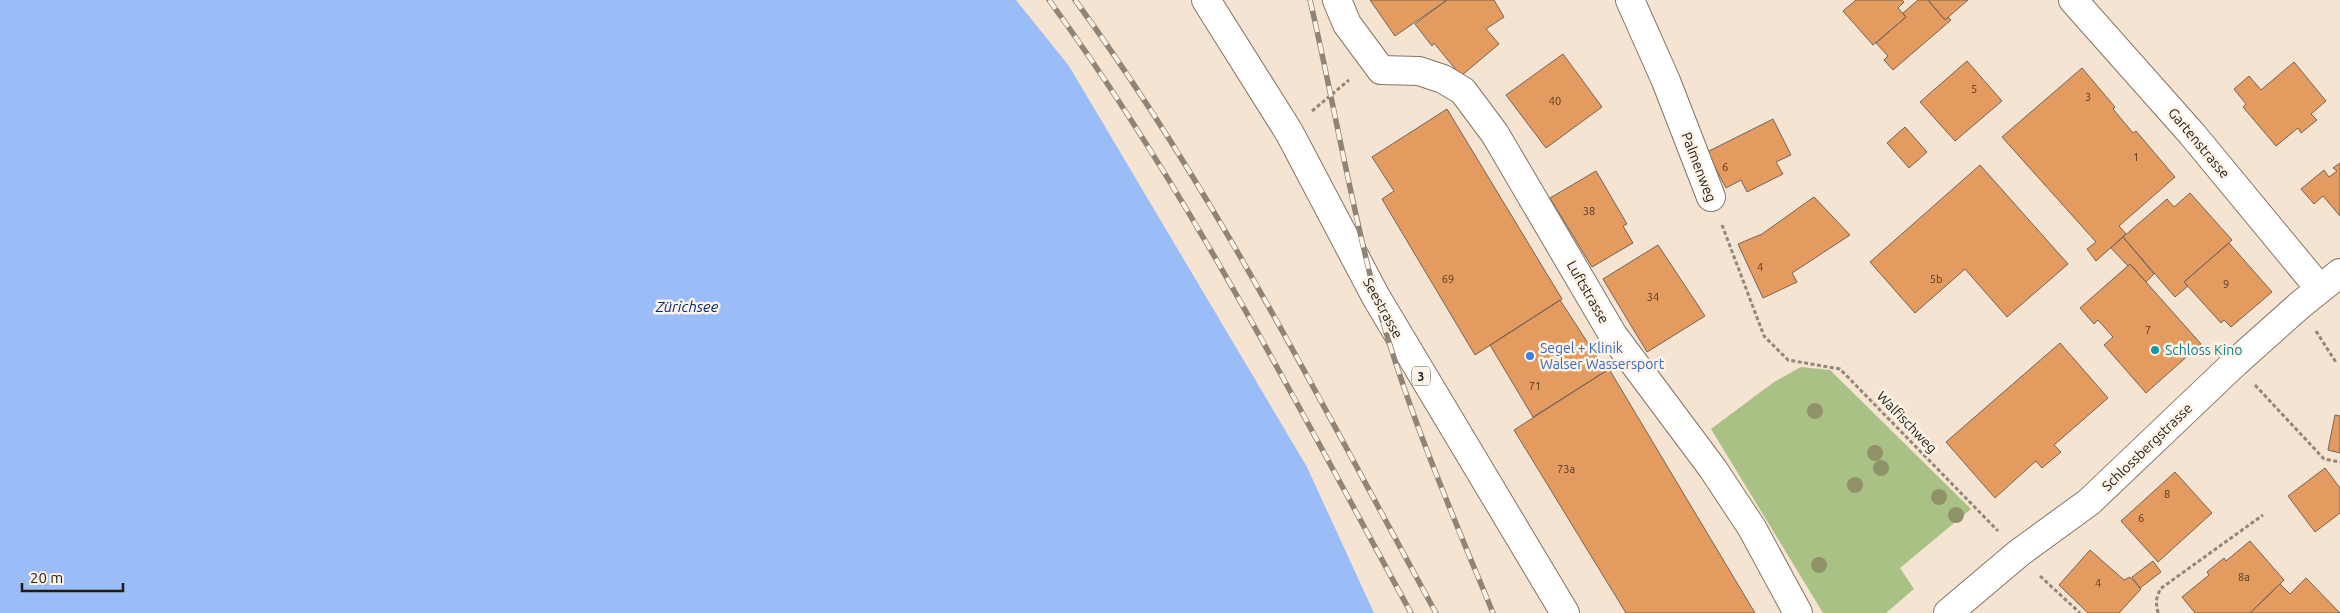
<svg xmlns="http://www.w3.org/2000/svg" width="2340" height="613" font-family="Ubuntu,sans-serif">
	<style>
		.green { fill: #aac185 }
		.water { fill: #9abcf7 }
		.building { fill: #e49b60; stroke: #766356 }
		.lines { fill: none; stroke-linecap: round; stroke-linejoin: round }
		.minor-casing { stroke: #847564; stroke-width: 30 }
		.primary-casing { stroke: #847564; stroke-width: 30 }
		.path { stroke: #93877a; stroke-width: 3; stroke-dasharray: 4 2.5; stroke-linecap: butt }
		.minor { stroke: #fff; stroke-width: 28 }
		.primary { stroke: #fff; stroke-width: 28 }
		.rail-casing { stroke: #8f8476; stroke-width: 5.5 }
		.rail { stroke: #fdf3e7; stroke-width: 4; stroke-dasharray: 11; stroke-linecap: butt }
		.tree { fill: #90936a }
		.culture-dot { fill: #0f9aa8; stroke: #fdf3e7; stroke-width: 2 }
		.shop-dot { fill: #3f7fe0; stroke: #fdf3e7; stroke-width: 2 }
		.labels { text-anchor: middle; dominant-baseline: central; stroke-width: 5; stroke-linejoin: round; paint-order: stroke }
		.number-label { font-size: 11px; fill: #503a26 }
		.shield { fill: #fdf3e7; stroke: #625b53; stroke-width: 1 }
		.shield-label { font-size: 12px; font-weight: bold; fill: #1f1a13 }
		.street-label { font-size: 14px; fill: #1f1a13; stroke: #fdf3e7 }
		.shop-label { font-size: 14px; fill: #366cbe; stroke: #fdf3e7; text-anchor: start }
		.culture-label { font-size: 14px; fill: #0d838f; stroke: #fdf3e7; text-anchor: start }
		.water-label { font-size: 15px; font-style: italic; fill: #002a7c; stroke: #fdf3e7 }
	</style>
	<rect width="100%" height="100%" fill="#f5e4d1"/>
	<!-- green -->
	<path class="green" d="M1801 367 1830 370 1971 509 1900 568 1914 589 1886 613H1823L1711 429 1774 382Z"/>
	<!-- water -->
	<path class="water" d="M0 0H1016L1069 66 1307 467 1374 613H0Z"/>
	<!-- building -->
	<path class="building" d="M1370 0H1447L1395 36Z
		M1447 0H1494L1504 17 1486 29 1499 44 1461 76 1434 43 1432 46 1415 24Z
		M1856 0H1902L1904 2 1898 8 1906 17 1873 45 1843 11Z
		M1918 0H1928L1945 20 1948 17 1951 20 1893 70 1884 60 1888 56 1876 43 1906 17 1903 13Z
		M1928 0H1968L1945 20Z
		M1563 54 1602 107 1546 148 1506 95Z
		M1967 61 2002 101 1955 141 1920 102Z
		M2294 62 2326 101 2311 114 2317 120 2301 133 2298 128 2276 146 2243 107 2246 104 2234 89 2249 76 2261 90Z
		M2082 68 2115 107 2113 109 2133 133 2136 131 2175 177 2119 226 2126 234 2096 261 2087 249 2096 242 2002 137Z
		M1447 109 1562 299 1475 355 1382 199 1394 191 1372 157Z
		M1773 119 1791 155 1776 162 1783 174 1747 192 1741 180 1726 188 1707 152Z
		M1905 127 1927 152 1909 168 1887 143Z
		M2340 163V216L2323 196 2314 204 2301 189 2324 170 2329 177 2337 171 2333 168Z
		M1980 165 2068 264 2007 317 1965 269 1915 313 1870 262Z
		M1596 171 1627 224 1623 226 1633 243 1592 267 1550 198Z
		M2190 193 2232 240 2184 282 2188 286 2175 297 2123 237 2167 199 2174 207Z
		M1814 197 1850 235 1792 273 1797 282 1763 298 1738 244 1762 234Z
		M2123 237 2154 274 2146 282 2130 264 2128 266 2111 248Z
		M2229 243 2272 292 2231 327 2224 320 2221 323 2184 282Z
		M1658 245 1705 316 1647 352 1603 279Z
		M2130 264 2201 344 2146 393 2104 345 2113 337 2098 320 2094 324 2080 308Z
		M1560 300 1606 371 1533 417 1490 345Z
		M2060 343 2108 398 2054 445 2061 452 2042 468 2036 461 1995 498 1946 442Z
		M1609 369 1755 613H1626L1514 430Z
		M2335 415 2340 416V453L2328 450Z
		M2325 468 2340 488V513L2315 532 2288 496Z
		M2175 472 2212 513 2158 562 2121 521Z
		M2250 541 2284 580 2250 613H2195L2182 597 2209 575 2207 572 2224 558 2226 561Z
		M2090 550 2124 580 2130 577 2141 589 2119 613H2088L2059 585Z
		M2153 561 2161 572 2140 588 2132 577Z
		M2306 578 2340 613H2250L2280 584 2290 594Z"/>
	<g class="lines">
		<!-- minor casing -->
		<g class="minor-casing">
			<path id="minor" d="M1337 0 1347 24 1381 70 1419 71 1443 79 1463 91 1495 134 1613 335 1713 469 1752 528 1798 613
				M1630 0 1666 81 1711 197
				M2073 0 2192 134 2320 289
				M1948 613 2019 553 2089 502 2235 363 2300 305 2340 273"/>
		</g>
		<!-- primary casing -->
		<g class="primary-casing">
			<path id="primary" d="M1206 0 1289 132 1376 297 1565 613"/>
		</g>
		<!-- path -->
		<path class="path" d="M1312 111 1349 80
			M1722 225 1764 336 1788 360 1840 369 1998 531
			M2316 331 2337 364
			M2255 385 2324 459 2340 462
			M2040 576 2080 613
			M2158 613 2156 601 2160 589 2263 515"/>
		<!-- minor -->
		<use href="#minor" class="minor"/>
		<!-- primary -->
		<use href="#primary" class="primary"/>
		<!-- rail casing -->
		<g class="rail-casing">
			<path id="rail" d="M1049 0C1189 192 1297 405 1411 613
				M1075 0C1215 191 1322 406 1436 613
				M1310 0C1333 99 1350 200 1376 298 1406 407 1450 509 1493 613"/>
		</g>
		<!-- rail -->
		<use href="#rail" class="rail"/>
	</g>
	<!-- trees -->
	<g class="tree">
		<circle cx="1815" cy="411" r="8"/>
		<circle cx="1875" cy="453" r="8"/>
		<circle cx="1881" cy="468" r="8"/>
		<circle cx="1855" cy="485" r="8"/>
		<circle cx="1939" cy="497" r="8"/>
		<circle cx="1956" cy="515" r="8"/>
		<circle cx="1819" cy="565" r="8"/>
	</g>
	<!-- markers -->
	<circle class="culture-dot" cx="2155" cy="350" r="5"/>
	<circle class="shop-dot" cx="1530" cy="356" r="5"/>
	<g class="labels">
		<!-- number labels -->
		<g class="number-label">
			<text x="1974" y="89">5</text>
			<text x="2088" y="97">3</text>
			<text x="1555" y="101">40</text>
			<text x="2136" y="157">1</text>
			<text x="1725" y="167">6</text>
			<text x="1589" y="211">38</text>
			<text x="1760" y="267">4</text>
			<text x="1448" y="279">69</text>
			<text x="1936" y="279">5b</text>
			<text x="2226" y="284">9</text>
			<text x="1653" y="297">34</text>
			<text x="2148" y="330">7</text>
			<text x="1535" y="386">71</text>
			<text x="1566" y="469">73a</text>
			<text x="2167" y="494">8</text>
			<text x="2141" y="518">6</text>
			<text x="2244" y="577">8a</text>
			<text x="2098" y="583">4</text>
		</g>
		<!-- shield labels -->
		<rect class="shield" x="1412" y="366.5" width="18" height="19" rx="4"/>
		<g class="shield-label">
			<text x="1421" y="376">3</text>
		</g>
		<!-- street labels -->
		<g class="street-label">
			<text transform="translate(2199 143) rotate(50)">Gartenstrasse</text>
			<text transform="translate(1699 167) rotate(69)">Palmenweg</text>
			<text transform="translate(1588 292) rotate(60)">Luftstrasse</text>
			<text transform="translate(1383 308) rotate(61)">Seestrasse</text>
			<text transform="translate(1907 422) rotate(46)">Walfischweg</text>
			<text transform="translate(2147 447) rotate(-44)">Schlossbergstrasse</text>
		</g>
		<!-- shop labels -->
		<g class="shop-label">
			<text x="1540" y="348">Segel + Klinik<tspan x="1540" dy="16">Walser Wassersport</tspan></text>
		</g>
		<!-- culture labels -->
		<g class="culture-label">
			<text x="2165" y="350">Schloss Kino</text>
		</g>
		<!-- water labels -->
		<g class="water-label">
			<text x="687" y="306">Zürichsee</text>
		</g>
	</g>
	<!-- scale -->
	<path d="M22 583v8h101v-8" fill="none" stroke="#1f1a13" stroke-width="2.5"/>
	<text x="30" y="583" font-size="15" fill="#1f1a13" stroke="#fdf3e7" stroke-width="4" paint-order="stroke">20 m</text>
</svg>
